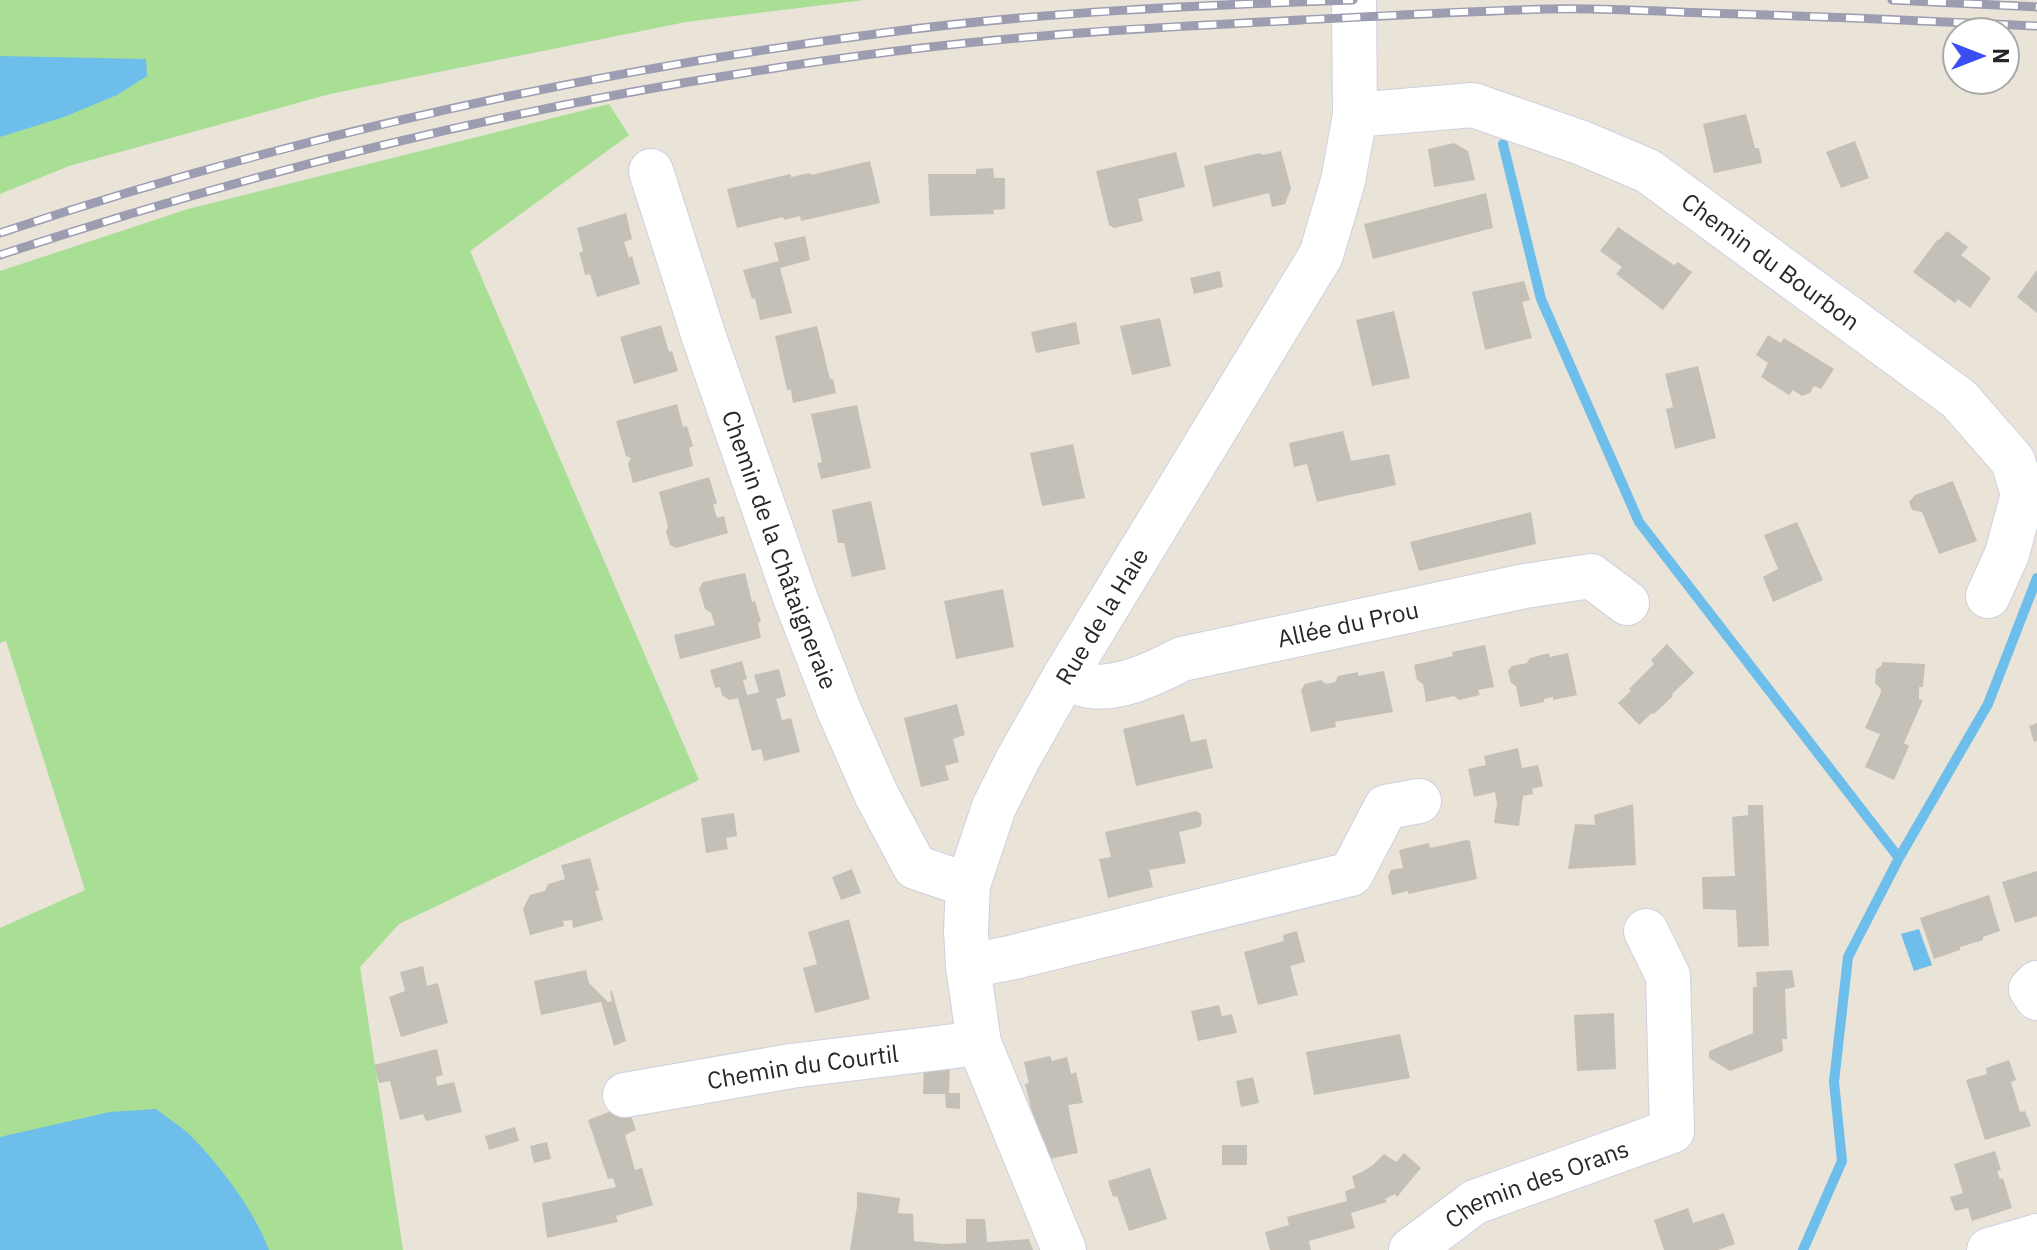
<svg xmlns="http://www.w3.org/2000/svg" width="2037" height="1250" font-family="'IBM Plex Sans',sans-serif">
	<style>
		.green { fill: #a8df95 }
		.water { fill: #6dbeea }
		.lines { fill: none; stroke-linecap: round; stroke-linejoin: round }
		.stream { stroke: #6dbeea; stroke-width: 10 }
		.building { fill: #c4c0b8 }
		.minor-casing { stroke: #ced0e0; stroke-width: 46 }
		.minor { stroke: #fff; stroke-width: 44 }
		.rail-casing { stroke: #9c9db1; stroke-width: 9 }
		.rail { stroke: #fff; stroke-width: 6; stroke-dasharray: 18; stroke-linecap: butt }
		.labels { text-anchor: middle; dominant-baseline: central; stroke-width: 6; stroke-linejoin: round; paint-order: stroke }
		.street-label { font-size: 24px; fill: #272727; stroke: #fff }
	</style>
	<rect width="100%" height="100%" fill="#e9e3d8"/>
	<!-- green -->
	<path class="green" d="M0 0H864L686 22 330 94 69 166 0 194Z
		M609 104 629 135 470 251 699 780 399 924 360 967 403 1250H0V928L85 890 6 641 0 643V271L188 209Z"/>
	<!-- water -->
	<path class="water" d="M0 56 146 59 147 76 117 95 64 117 0 137Z
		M1919 929 1932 965 1914 971 1901 934Z
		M156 1109C167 1118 181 1126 191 1136 221 1167 254 1210 269 1250H0V1137L110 1112Z"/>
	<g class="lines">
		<!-- stream -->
		<path class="stream" d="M1503 144 1541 299 1639 522 1899 858 1848 957 1834 1082 1842 1161 1803 1250
			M1899 858 1988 704 2037 578"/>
	</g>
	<!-- building -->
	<path class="building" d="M1746 114 1755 148H1759L1762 163 1714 173 1703 124Z
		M1855 141 1869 178 1841 188 1826 152Z
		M1454 143 1468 151 1475 180 1434 187 1428 149Z
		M1281 151 1291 188 1285 204 1272 207 1269 193 1213 207 1204 166 1260 153 1262 155Z
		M1176 152 1185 187 1138 199 1143 221 1114 228 1109 225 1096 171Z
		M870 161 880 203 801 221 800 216 784 220 783 217 737 228 727 189 790 174 791 177 810 173 811 175Z
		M993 168 994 178H1005V209L993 210 994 214 930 216 928 174H976V169Z
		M1486 193 1493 228 1373 259 1364 224Z
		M626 213 632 239 624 242 629 258 632 256 640 284 597 297 590 274 585 275 583 266 579 253 583 251 577 228Z
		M1618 227 1674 265 1678 262 1692 272 1663 310 1616 274 1622 267 1600 251Z
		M1947 231 1968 247 1961 255 1991 278 1970 308 1958 299 1955 303 1913 272 1938 239 1939 240Z
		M805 236 810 260 780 268 792 313 760 320 755 298 752 299 743 270 779 261 774 243Z
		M2037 270V313L2017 297Z
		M1220 271 1223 287 1194 294 1190 278Z
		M1524 281 1530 300 1522 302 1532 338 1485 350 1472 292Z
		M1394 311 1410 378 1372 386 1356 320Z
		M1160 318 1171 366 1132 375 1120 326Z
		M1076 322 1080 344 1036 353 1031 332Z
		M661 325 669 352 672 351 678 371 634 384 620 337Z
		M817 326 830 379H833L836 393 793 403 791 390H787L775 336Z
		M1768 335 1781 343 1784 338 1834 369 1821 389 1814 386 1810 393 1802 396 1793 390 1789 395 1761 377 1768 363 1756 355Z
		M1698 366 1716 438 1675 449 1666 409 1673 407 1665 374Z
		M677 404 683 427 687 426 693 446 689 448 693 466 633 483 628 464 631 458 626 456 616 421Z
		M857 405 871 468 821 479 817 463 822 462 811 414Z
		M1343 431 1351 461 1389 454 1396 485 1317 502 1307 464 1294 467 1289 443Z
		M1073 444 1085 498 1042 506 1030 453Z
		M709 477 717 503 713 505 717 518 724 516 728 533 676 548 670 545 666 532 668 527 659 492Z
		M1953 481 1977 541 1939 554 1922 512 1912 510 1909 502 1915 495Z
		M871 501 886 569 852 577 844 543H838L832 510Z
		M1531 512 1536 544 1419 571 1410 542Z
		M1797 522 1823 580 1773 602 1763 577 1778 569 1764 535Z
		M745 573 752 602 755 601 761 622 758 623 761 638 680 659 674 635 715 625 711 613 705 609 699 589 703 582Z
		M1003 589 1014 647 956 659 944 601Z
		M1667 644 1694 673 1672 694 1673 696 1654 714 1652 713 1639 725 1618 703 1631 691 1629 689 1654 664 1651 660Z
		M1485 645 1494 687 1478 690 1480 695 1459 700 1454 696 1426 702 1423 684 1417 680 1414 665 1453 656 1452 652Z
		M1549 653 1550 657 1568 653 1577 695 1553 700V697L1544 699V702L1520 707 1516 686 1511 683 1508 671 1512 666 1527 663 1530 658Z
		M742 661 747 679 743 680 747 695 759 692 754 675 779 669 786 696 776 699 782 720 791 718 800 752 764 761 761 749 752 751 738 698 729 700 722 695 720 687 715 688 710 670Z
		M1882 662 1925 664 1923 687H1919V699L1923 700 1904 743 1909 746 1894 780 1865 767 1880 734 1865 728 1881 692V689L1875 683 1876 670 1882 665Z
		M1384 671 1393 712 1335 722 1336 727 1311 732 1301 690 1305 684 1321 680 1326 684 1335 682 1338 676 1358 672V676Z
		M957 704 965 735 953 739 959 762 945 766 949 780 921 787 904 718Z
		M1184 714 1191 742 1206 739 1213 768 1136 786 1123 729Z
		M2037 723V741L2034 742 2029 726Z
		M1518 748 1522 768 1538 765 1543 786 1532 789 1533 794 1523 796 1519 826 1494 823 1497 803 1495 792 1474 797 1468 769 1486 765 1484 756Z
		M1633 804 1636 865 1568 869 1575 824 1595 825 1594 815Z
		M1748 805H1763L1769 946 1738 947 1736 910 1703 909 1702 877 1735 876 1732 817 1748 815Z
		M1196 811 1201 814 1202 823 1200 827 1179 832 1186 863 1149 870 1153 887 1108 898 1099 859 1111 857 1105 832Z
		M734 813 737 836 726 838 728 849 706 853 701 818Z
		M1467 840 1470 841 1477 879 1408 894V891L1392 895 1388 876 1391 870 1403 868 1399 850 1429 843 1430 848Z
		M590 858 599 890 595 891 603 920 573 928 572 920 563 921 564 926 530 935 523 909 530 895 545 891 548 884 565 879 561 865Z
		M852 869 861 893 841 900 832 877Z
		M2037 871V916L2015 923 2002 882Z
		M1989 895 2000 931 1983 937V940L1960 947V950L1934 959 1920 918Z
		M849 919 870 999 815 1013 803 968 817 964 808 932Z
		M1297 931 1305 962 1290 966 1298 995 1258 1005 1244 952 1284 941 1283 935Z
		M423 966 427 986 438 983 448 1023 401 1037 389 997 405 991 400 972Z
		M586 970 589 983 608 1002 612 1001 610 991H612L626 1041 614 1046 601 1002 541 1015 534 981Z
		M1792 970 1795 987 1785 989 1787 1039H1782L1783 1051 1730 1071 1709 1058V1051L1753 1033V987H1757L1756 972Z
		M1219 1005 1222 1016 1232 1014 1237 1033 1198 1041 1191 1011Z
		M1614 1013 1616 1069 1577 1071 1574 1015Z
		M1400 1034 1410 1078 1314 1095 1306 1052Z
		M437 1049 443 1075 436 1077 437 1086 454 1082 462 1112 426 1121 423 1114 400 1120 390 1081 379 1083 374 1065Z
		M1050 1056 1052 1061 1067 1057 1071 1074 1076 1072 1083 1103 1068 1105 1078 1153 1044 1160 1025 1084 1029 1083 1024 1062Z
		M2009 1060 2016 1080 2011 1082 2020 1112 2025 1111 2031 1126 1985 1140 1966 1080 1987 1074 1986 1068Z
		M924 1062 950 1063 949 1093H960V1109L946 1108 945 1094H923Z
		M1253 1077 1259 1103 1241 1107 1236 1081Z
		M627 1105 636 1130 625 1135 635 1170 642 1168 653 1205 616 1216 618 1222 547 1238 542 1203 616 1187 613 1178 608 1179 588 1120Z
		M515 1127 519 1141 489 1150 485 1136Z
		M547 1142 551 1159 534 1163 530 1146Z
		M1222 1145H1247V1165H1222Z
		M1995 1151 2001 1170 1997 1171 2000 1179 2003 1178 2012 1208 1972 1221 1968 1208 1955 1211 1950 1197 1963 1193 1954 1164Z
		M1404 1153 1421 1168 1397 1197 1395 1194 1385 1199 1387 1202 1351 1213 1355 1228 1309 1241 1311 1250H1270L1265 1232 1289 1225 1287 1217 1347 1201 1345 1191 1355 1188 1352 1176 1362 1172 1373 1165 1384 1154 1396 1162Z
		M1150 1168 1167 1219 1129 1231 1117 1196 1113 1197 1108 1181Z
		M857 1192 900 1198 898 1213 913 1214 914 1241 944 1244 966 1243V1219H985L987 1242 1029 1239 1033 1250H850L857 1206Z
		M1688 1208 1693 1223 1724 1213 1735 1244 1718 1250H1664L1654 1220Z"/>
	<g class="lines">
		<!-- minor casing -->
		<g class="minor-casing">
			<g id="minor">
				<path id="s1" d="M1355 115 1473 105 1582 143 1648 171 1959 399 2013 461 2023 494 2007 554 1988 596"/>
				<path id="s2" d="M651 171 704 337 795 597 839 710 876 794 915 867 968 885"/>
				<path id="s3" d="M1065 676C1070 679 1076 683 1082 684 1113 694 1155 673 1182 659L1525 586 1591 576 1627 603"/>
				<path d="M968 966 1010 958 1351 874 1386 807 1419 801"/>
				<path d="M2037 983 2031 989 2037 998"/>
				<path id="s4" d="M625 1095 791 1066 979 1043"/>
				<path id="s5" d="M1064 1250 979 1043 968 966 966 931 968 885 994 807 1018 759 1065 676 1321 255 1343 181 1355 115 1354 0"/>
				<path id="s6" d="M1411 1250 1475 1202 1672 1131 1668 976 1646 931"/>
				<path d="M1989 1250 2037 1236"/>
			</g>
		</g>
		<!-- minor -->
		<use href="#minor" class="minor"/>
		<!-- rail casing -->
		<g class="rail-casing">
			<path id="rail" d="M1892 0 2037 7
				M0 233C287 137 591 71 890 32 1043 12 1199 5 1353 0
				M0 255C243 175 492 112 744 73 843 57 943 44 1043 36 1129 28 1215 25 1301 20 1384 16 1467 11 1550 9 1602 8 1654 11 1705 13 1816 16 1926 21 2037 26"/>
		</g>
		<!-- rail -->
		<use href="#rail" class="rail"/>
	</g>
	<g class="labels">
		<!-- street labels -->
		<g class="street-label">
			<text stroke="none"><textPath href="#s1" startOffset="458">Chemin du Bourbon</textPath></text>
			<text stroke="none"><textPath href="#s2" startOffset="400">Chemin de la Châtaigneraie</textPath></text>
			<text stroke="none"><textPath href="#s5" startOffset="684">Rue de la Haie</textPath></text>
			<text stroke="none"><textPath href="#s3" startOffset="294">Allée du Prou</textPath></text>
			<text stroke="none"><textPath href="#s4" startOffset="180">Chemin du Courtil</textPath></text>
			<text stroke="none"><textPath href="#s6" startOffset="144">Chemin des Orans</textPath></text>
		</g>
	</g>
	<!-- north arrow -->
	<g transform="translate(1981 56) rotate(90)"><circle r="38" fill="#ffffff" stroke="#a9a9a9" stroke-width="2"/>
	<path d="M0-6L14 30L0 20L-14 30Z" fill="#3b4ef3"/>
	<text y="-12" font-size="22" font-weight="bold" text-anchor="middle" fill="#272727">N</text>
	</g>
</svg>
